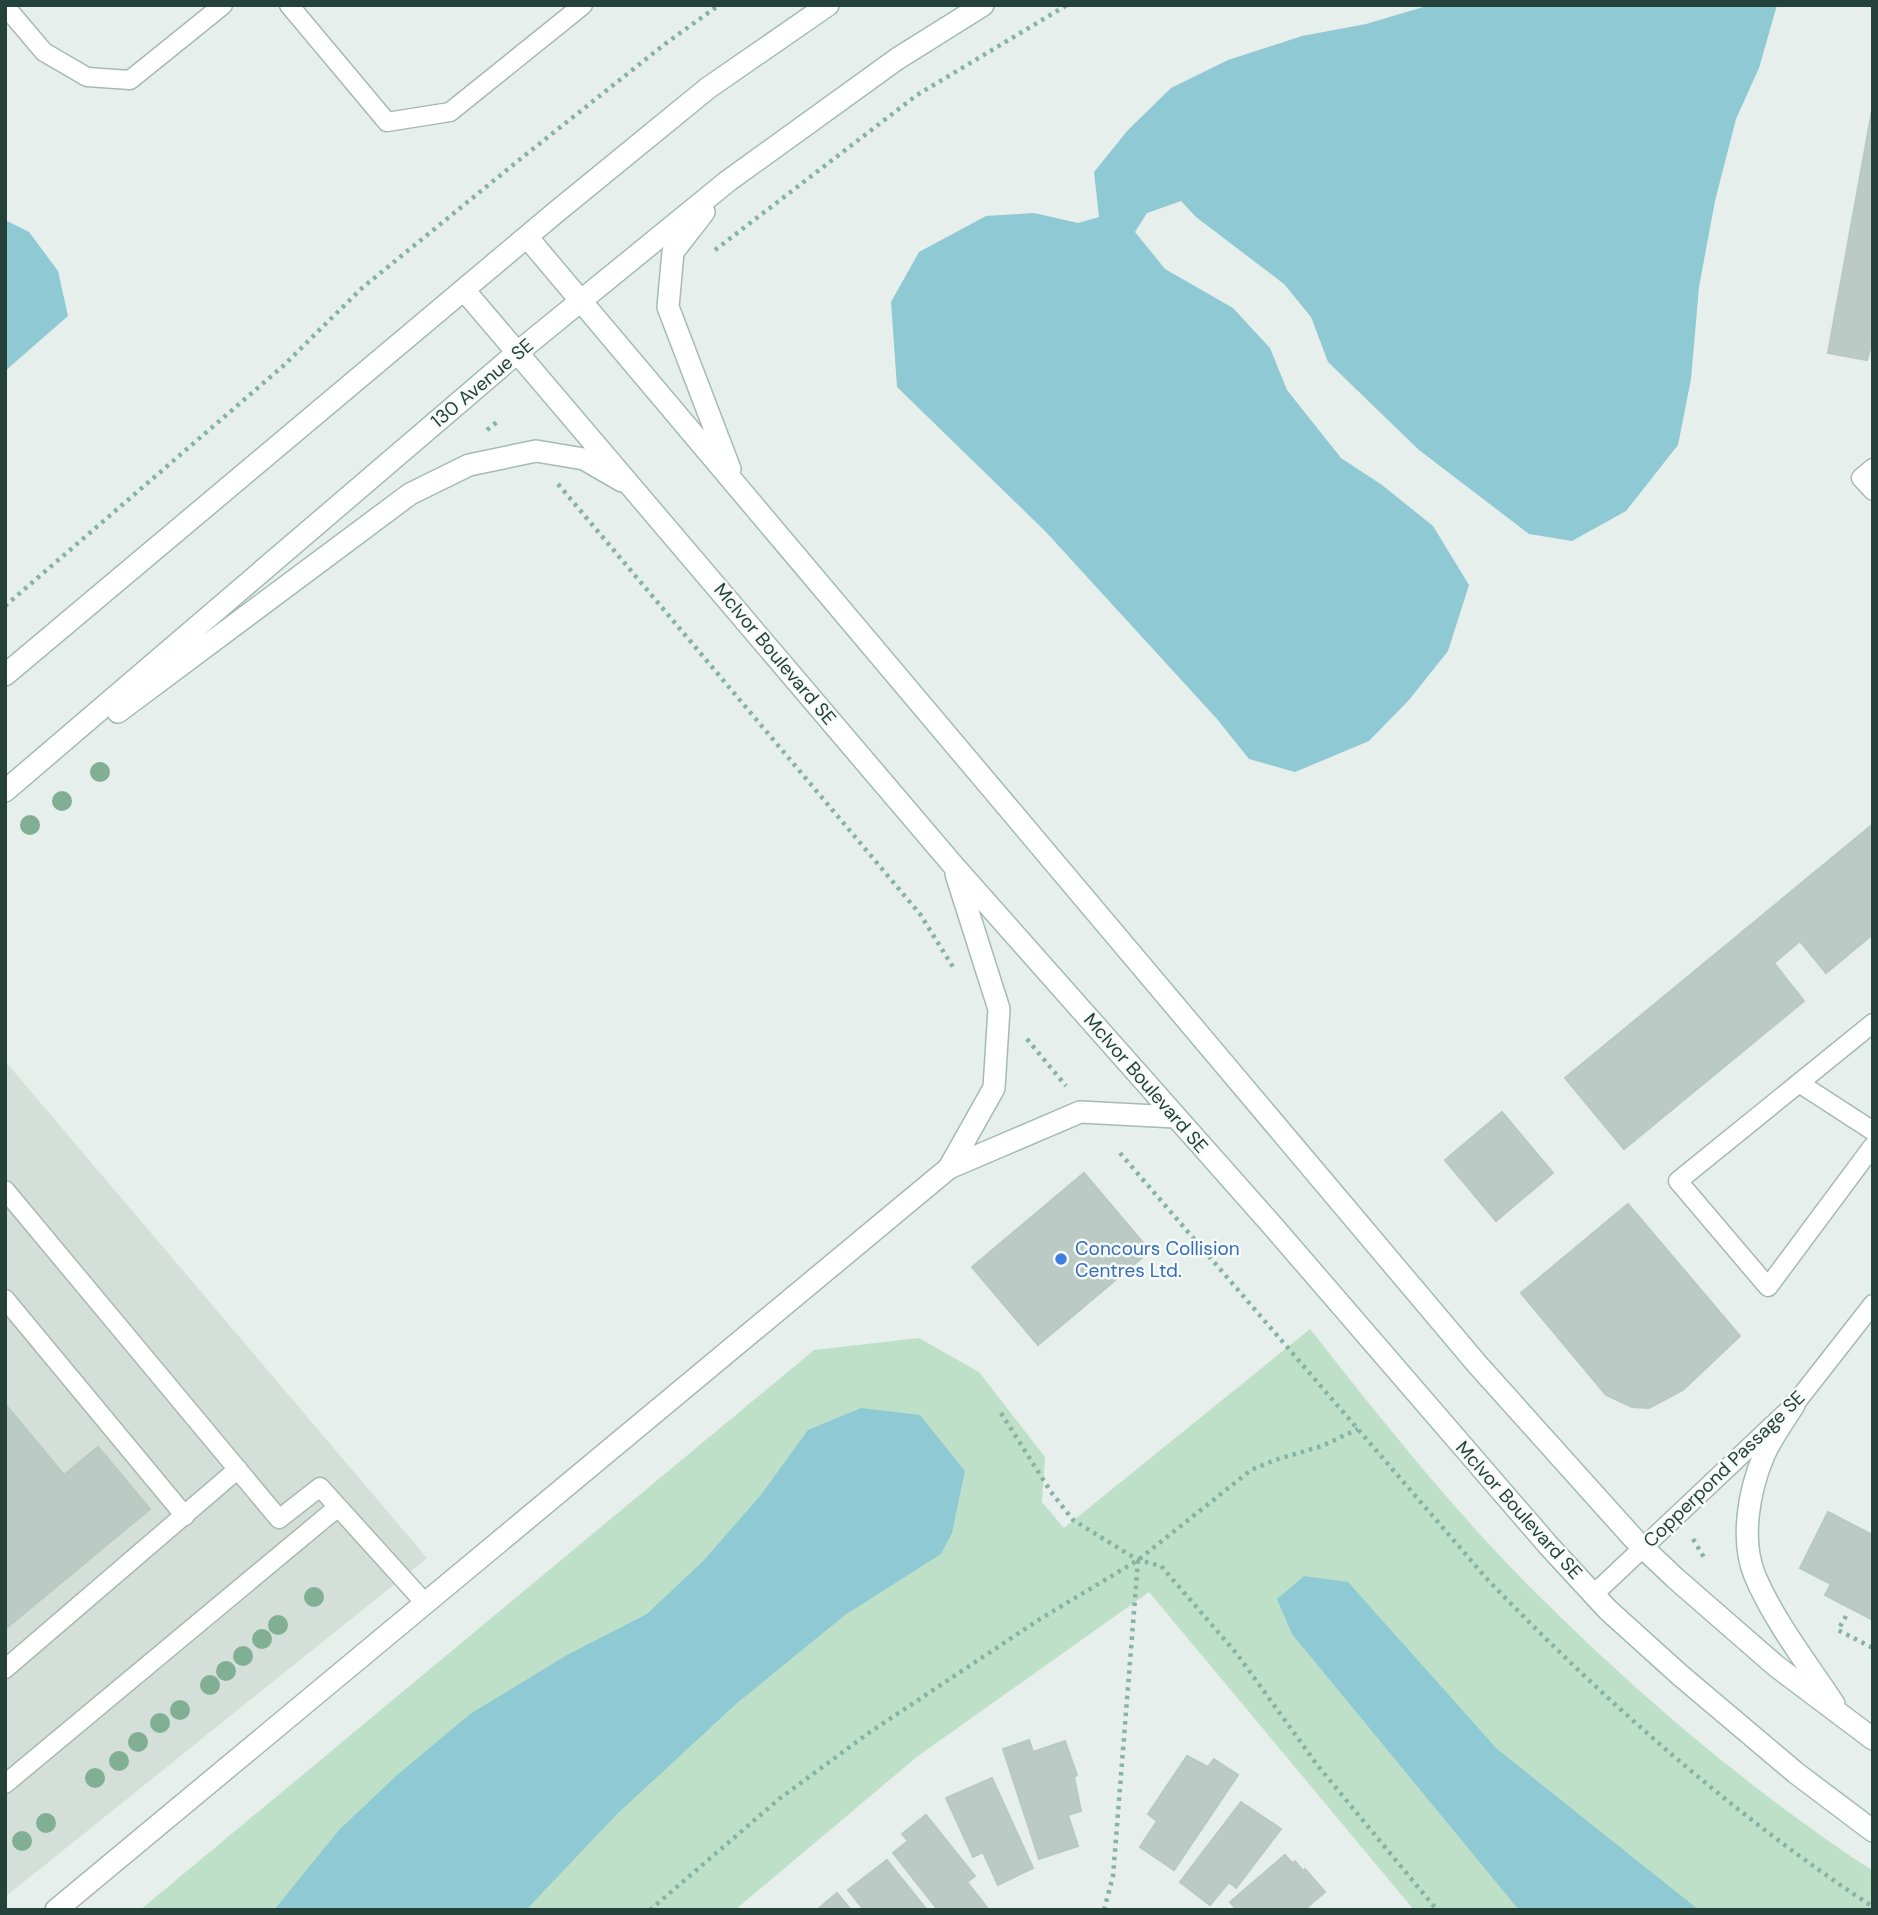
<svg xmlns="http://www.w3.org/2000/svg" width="1878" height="1915" font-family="'DM Sans',sans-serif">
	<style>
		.built { fill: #d4dfda }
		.green { fill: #bfe0c8 }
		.water { fill: #8ec9d4 }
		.building { fill: #bbcac4; stroke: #b8c9c2; stroke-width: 2 }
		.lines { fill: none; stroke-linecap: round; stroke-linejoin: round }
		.lane-casing { stroke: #a8b8b2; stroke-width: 21 }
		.street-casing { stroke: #a8b8b2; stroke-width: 24 }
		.secondary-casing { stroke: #a4bbb3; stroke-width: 24 }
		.path { stroke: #86b3a5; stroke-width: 4.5; stroke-dasharray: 3.5 5; stroke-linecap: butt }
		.lane { stroke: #fff; stroke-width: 18 }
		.street { stroke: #fff; stroke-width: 21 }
		.secondary { stroke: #fff; stroke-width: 21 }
		.tree { fill: #80af93 }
		.shop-dot { fill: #3f7fe0; stroke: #f7fbf9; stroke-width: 2.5 }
		.labels { text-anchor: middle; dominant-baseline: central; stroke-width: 5; stroke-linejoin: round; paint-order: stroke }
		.street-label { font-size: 19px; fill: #24423a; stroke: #f7fbf9 }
		.shop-label { font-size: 19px; fill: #366cbe; stroke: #f7fbf9; text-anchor: start }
	</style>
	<rect width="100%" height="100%" fill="#e6efeb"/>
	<!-- built -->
	<path class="built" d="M5 1061 427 1558 5 1897Z"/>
	<!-- green -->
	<path class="green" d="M1310 1329C1381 1419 1453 1510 1534 1591 1637 1694 1751 1791 1873 1871V1910H1414L1149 1592 918 1756 735 1910H140L814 1350 919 1338 979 1372 1045 1457 1042 1502 1064 1528Z"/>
	<!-- water -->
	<path class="water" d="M1430 5H1777L1759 68 1736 119 1715 201 1699 287 1691 379 1678 445 1626 511 1572 541 1529 534 1419 450 1328 362 1311 317 1284 284 1196 217 1181 201 1147 213 1135 232 1165 269 1233 308 1270 348 1287 390 1341 458 1382 485 1433 526 1469 585 1448 651 1409 700 1369 741 1295 772 1249 759 1217 719 1045 531 897 387 891 302 919 252 986 216 1034 213 1078 223 1099 217 1094 172 1128 130 1171 88 1228 60 1302 36 1366 24Z
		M5 220 29 232 58 271 68 316 5 371Z
		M861 1408 920 1415 965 1471 952 1533 941 1554 845 1615 736 1704 617 1814 526 1910H274L339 1830 396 1776 470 1714 567 1655 647 1614 704 1560 760 1496 808 1430Z
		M1304 1576 1348 1582 1497 1749 1699 1910H1519L1292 1634 1277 1599Z"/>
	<!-- building -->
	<path class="building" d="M1873 105V338L1867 360 1828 353Z
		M1873 824V934L1826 973 1800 941 1774 963 1804 1001 1624 1149 1565 1078Z
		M1502 1112 1553 1173 1496 1221 1445 1160Z
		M1084 1173 1150 1251 1038 1345 972 1267Z
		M1628 1204 1740 1336 1683 1390 1649 1408 1632 1407 1606 1395 1521 1293Z
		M5 1404 64 1475 98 1447 150 1509 5 1629Z
		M1828 1512 1873 1535V1620L1825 1595 1831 1584 1800 1568Z
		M1029 1740 1033 1752 1065 1741 1077 1775 1074 1777 1081 1811 1068 1815 1078 1846 1039 1859 1003 1749Z
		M1187 1756 1208 1767 1214 1759 1238 1775 1174 1870 1140 1847 1157 1821 1148 1814Z
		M992 1778 1033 1868 998 1885 983 1852 973 1857 946 1798Z
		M1241 1802 1281 1829 1236 1888 1229 1882 1210 1905 1180 1882Z
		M926 1815 975 1876 967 1882 989 1910H938L893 1853 908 1841 902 1834Z
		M1285 1855 1292 1863 1295 1861 1303 1871 1305 1869 1325 1892 1304 1910H1237L1230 1902Z
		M887 1860 927 1910H864L848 1890Z
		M837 1893 851 1910H817Z"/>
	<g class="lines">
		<!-- lane casing -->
		<g class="lane-casing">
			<path id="lane" d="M289 5 387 122 450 112 583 5
				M5 6 44 52 87 77 130 80 223 5
				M1873 468 1861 478 1873 491
				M1873 1023 1799 1083 1873 1131
				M1799 1083 1678 1181 1768 1287 1873 1146
				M5 1190 279 1519 320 1487 425 1603
				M5 1299 185 1516
				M1594 1594 1794 1405 1873 1304
				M5 1669 238 1469
				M5 1784 338 1507"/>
		</g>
		<!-- street casing -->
		<g class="street-casing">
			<path id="street" d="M56 1910 949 1168"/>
		</g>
		<!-- secondary casing -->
		<g class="secondary-casing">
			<path id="secondary" d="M704 212 673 252 668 307 730 469
				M527 237 1477 1364 1635 1540 1675 1578 1776 1666 1873 1739
				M464 290 953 865 1271 1224 1548 1545 1608 1610 1680 1675 1796 1773 1873 1831
				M5 675 555 213 708 88 828 5
				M118 712 410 494 469 465 536 451 584 459 622 481
				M5 791 518 352 728 181 897 59 983 5
				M949 1168 994 1088 999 1009 956 874
				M949 1168 1080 1112 1175 1117
				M1794 1405C1784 1421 1772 1437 1764 1455 1749 1490 1740 1540 1755 1576 1774 1621 1807 1663 1834 1704"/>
		</g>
		<!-- path -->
		<path class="path" d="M715 250 917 95 1067 5
			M487 430 497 422
			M558 484 920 914 953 967
			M5 606 282 367 362 288 524 156 665 44 719 5
			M1027 1039 1066 1086
			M1120 1153 1487 1579C1604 1701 1732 1814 1873 1907
			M1001 1413 1051 1492 1073 1520 1138 1560 1161 1566 1237 1654 1318 1766 1437 1910
			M1693 1539 1705 1559
			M1846 1616 1838 1630 1873 1648
			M650 1910 779 1799 870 1732 1040 1619 1138 1560 1251 1470 1275 1460 1322 1446 1358 1429
			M1104 1910 1113 1876 1138 1561"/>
		<!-- lane -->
		<use href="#lane" class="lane"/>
		<!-- street -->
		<use href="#street" class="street"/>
		<!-- secondary -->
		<use href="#secondary" class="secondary"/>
	</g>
	<!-- trees -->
	<g class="tree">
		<circle cx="100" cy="772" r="10"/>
		<circle cx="62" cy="801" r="10"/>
		<circle cx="30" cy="825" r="10"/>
		<circle cx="314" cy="1597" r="10"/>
		<circle cx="278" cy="1625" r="10"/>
		<circle cx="262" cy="1639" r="10"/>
		<circle cx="243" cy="1656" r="10"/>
		<circle cx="226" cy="1671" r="10"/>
		<circle cx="210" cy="1685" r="10"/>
		<circle cx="180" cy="1710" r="10"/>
		<circle cx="160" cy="1723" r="10"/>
		<circle cx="138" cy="1742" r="10"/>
		<circle cx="119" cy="1761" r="10"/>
		<circle cx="95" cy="1778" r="10"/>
		<circle cx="46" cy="1823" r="10"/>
		<circle cx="22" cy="1841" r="10"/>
	</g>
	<!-- markers -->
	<circle class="shop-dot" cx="1061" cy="1259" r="7"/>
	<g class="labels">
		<!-- street labels -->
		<g class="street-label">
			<text transform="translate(482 383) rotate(-40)">130 Avenue SE</text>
			<text transform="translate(775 654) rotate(50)">McIvor Boulevard SE</text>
			<text transform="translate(1146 1083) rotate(49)">McIvor Boulevard SE</text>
			<text transform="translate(1724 1469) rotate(-44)">Copperpond Passage SE</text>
			<text transform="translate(1519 1510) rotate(48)">McIvor Boulevard SE</text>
		</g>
		<!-- shop labels -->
		<g class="shop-label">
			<text x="1075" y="1248">Concours Collision<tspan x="1075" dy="22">Centres Ltd.</tspan></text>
		</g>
	</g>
	<!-- border -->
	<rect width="1878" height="1915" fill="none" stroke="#24423a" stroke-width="14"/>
</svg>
